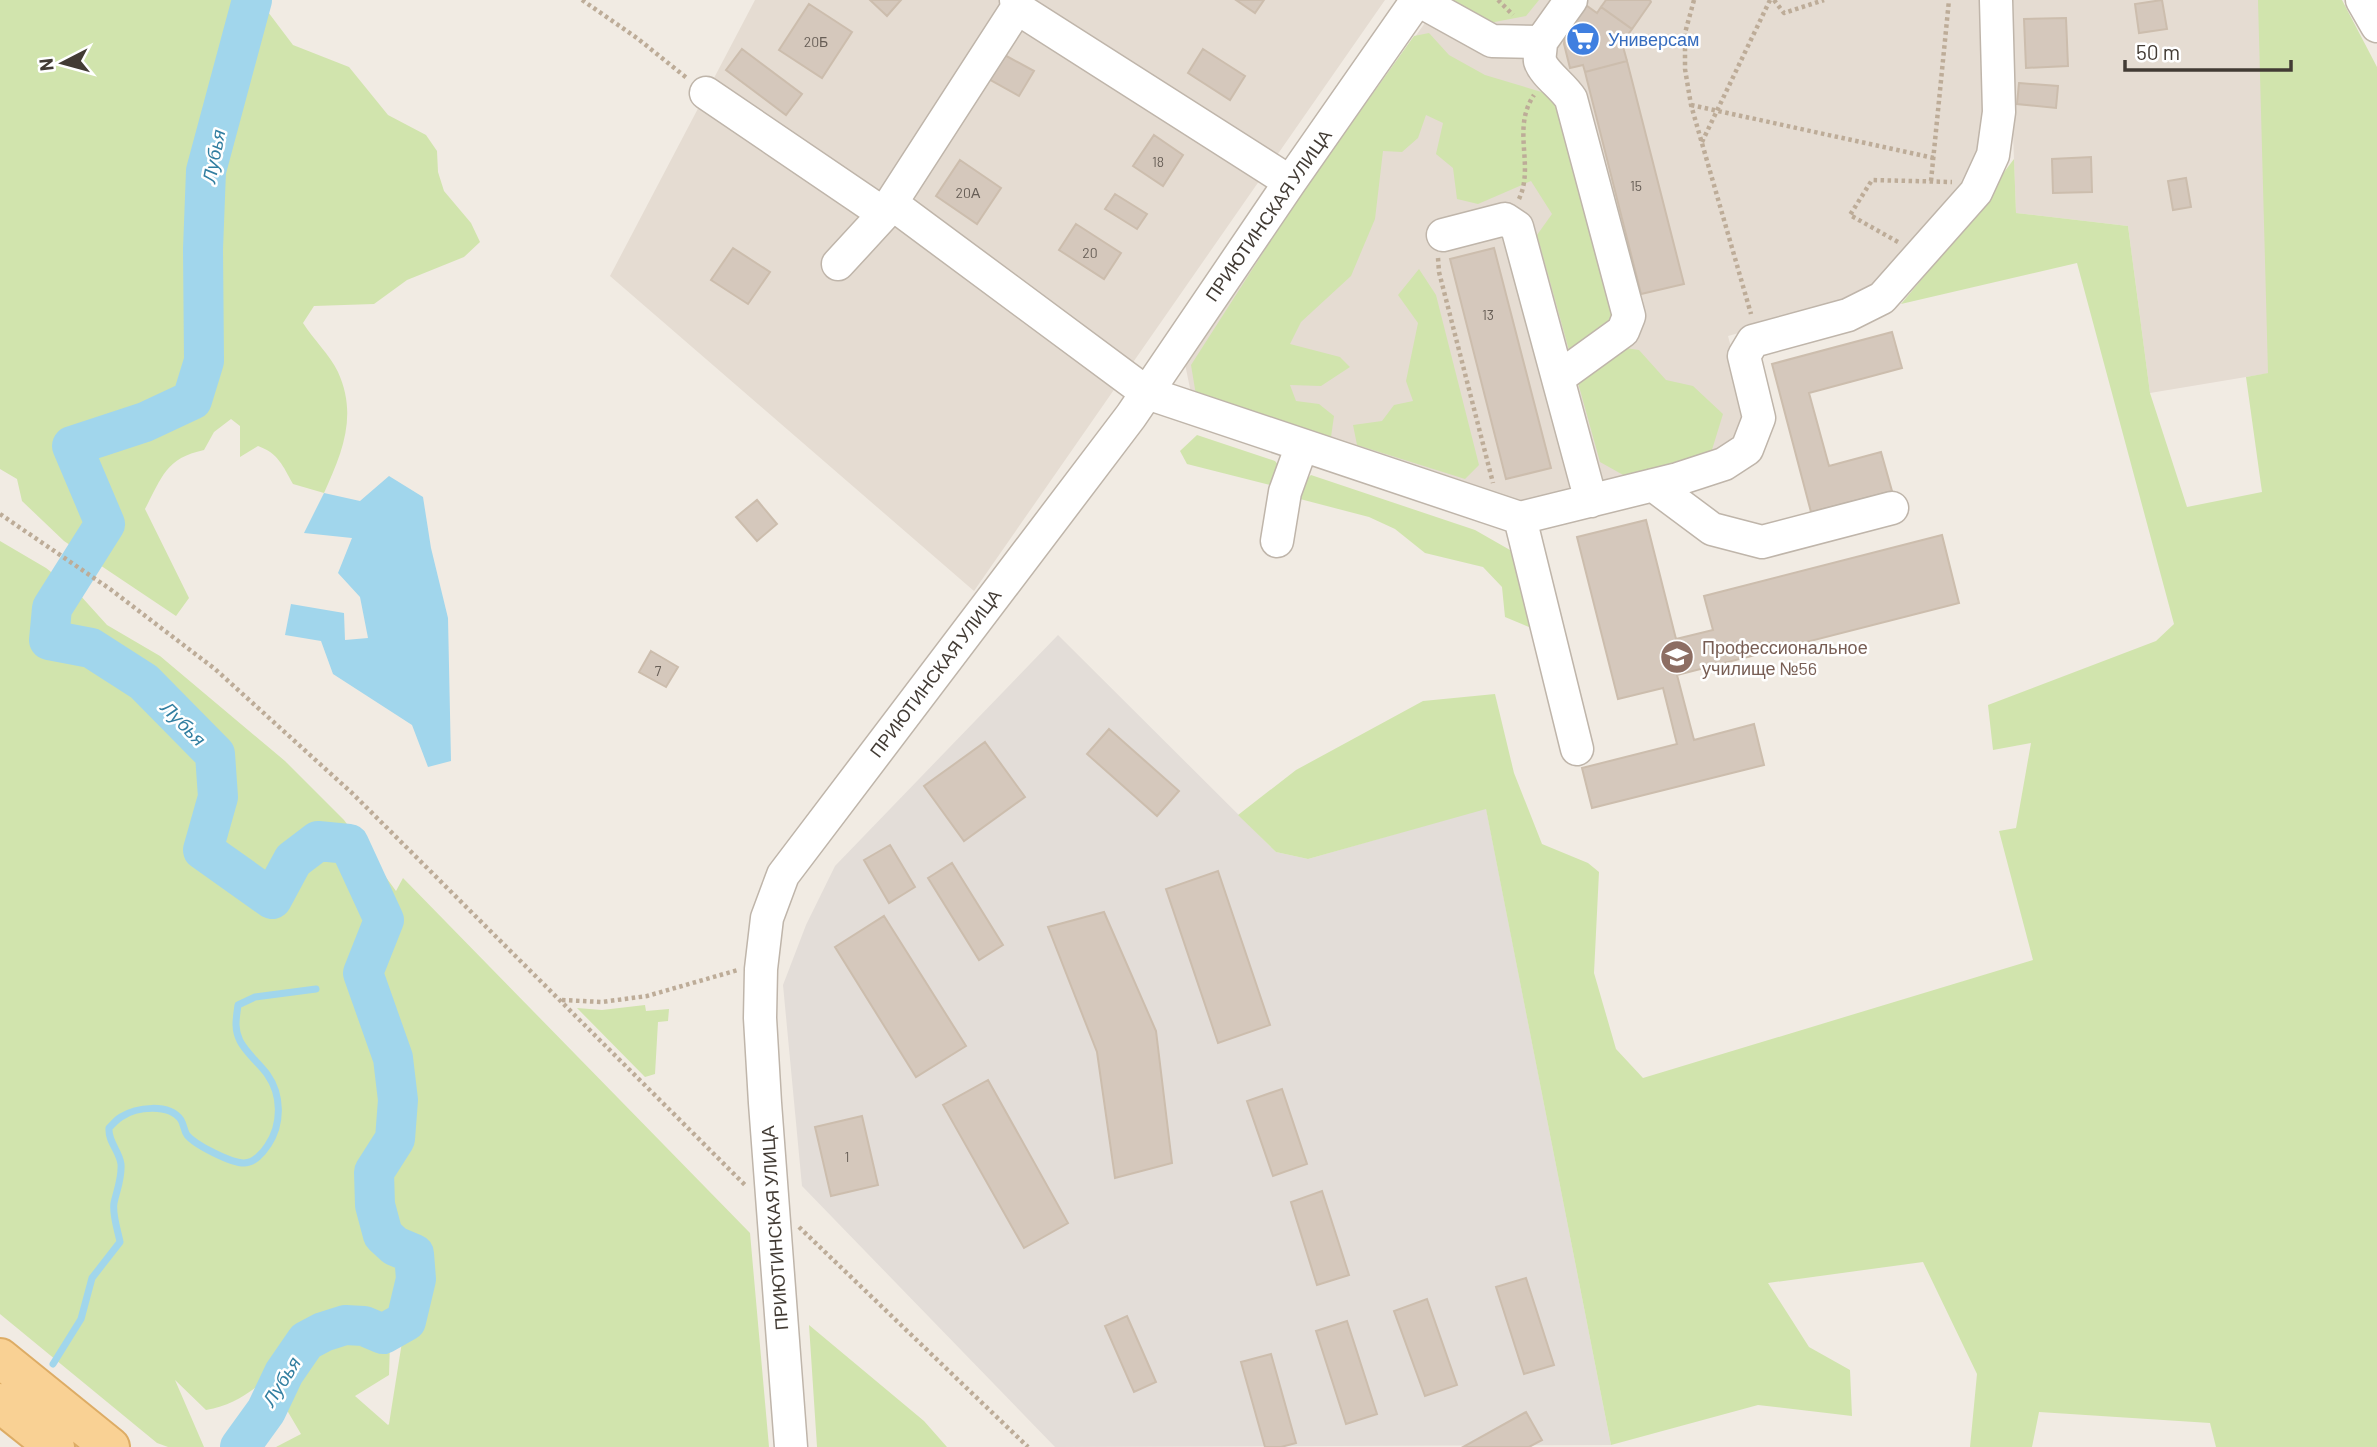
<svg xmlns="http://www.w3.org/2000/svg" width="2377" height="1447" font-family="Barlow,sans-serif">
	<style>
		.residential { fill: #e5dcd2 }
		.industrial { fill: #e3ddd8 }
		.green { fill: #d1e4ad; fill-rule: evenodd }
		.water { fill: #a1d6ec }
		.lines { fill: none; stroke-linecap: round; stroke-linejoin: round }
		.stream { stroke: #a1d6ec; stroke-width: 7 }
		.river { stroke: #a1d6ec; stroke-width: 40 }
		.building { fill: #d5c8bc; stroke: #ccbdad; stroke-width: 2 }
		.minor-casing { stroke: #bfb5aa; stroke-width: 35 }
		.major-casing { stroke: #ddac65; stroke-width: 42 }
		.path { stroke: #bdac98; stroke-width: 4.5; stroke-dasharray: 3.5 3.5; stroke-linecap: butt }
		.minor { stroke: #fff; stroke-width: 32 }
		.major { stroke: #f9d194; stroke-width: 38 }
		.labels { text-anchor: middle; dominant-baseline: central; stroke-width: 5; stroke-linejoin: round; paint-order: stroke }
		.number-label { font-size: 14px; fill: #675e56 }
		.shop-label { font-size: 18px; fill: #366cbe; stroke: #fff; text-anchor: start }
		.street-label { font-size: 18px; fill: #423b34; stroke: #fff }
		.education-label { font-size: 18px; fill: #785e54; stroke: #fff; text-anchor: start }
		.water-label { font-size: 19px; font-style: italic; fill: #317ea0; stroke: #fff }
	</style>
	<rect width="100%" height="100%" fill="#f1ebe3"/>
	<!-- residential -->
	<path class="residential" d="M755 0H1385L974 591 610 276Z
		M1441 0H1984L1986 112 1980 152 1965 186 1876 288 1846 303 1728 336 1750 418 1740 442 1720 454 1521 507 1192 398 1185 364Z
		M2008 0H2260L2276 372 2150 393 2128 226 2016 213Z"/>
	<!-- industrial -->
	<path class="industrial" d="M1058 635 1276 852 1308 859 1486 808 1611 1445 1055 1447 802 1186 783 985 806 925 835 866Z"/>
	<!-- green -->
	<path class="green" d="M0 0H267L265 8 293 45 349 67 388 115 426 135 437 151 438 172 444 191 471 223 480 242 464 257 407 280 374 304 314 306 303 323C313 339 330 355 338 372 358 416 342 453 324 493L293 484C283 466 278 453 258 446L240 457V426L231 419 214 432 204 450C166 458 162 477 145 509L189 598 176 616 64 541 22 501 17 479 0 469Z
		M1453 0H1539L1526 16 1484 24 1448 10Z
		M2258 0H2342L2377 67V1447H2216L2210 1423 2039 1412 2032 1447H1970L1977 1374 1923 1262 1768 1283 1809 1347 1850 1370 1852 1416 1758 1405 1611 1445 1486 809 1308 859 1276 852 1238 815 1296 770 1423 701 1495 694 1514 773 1542 844 1588 863 1599 872 1594 973 1616 1049 1643 1078 2033 960 1999 831 2016 828 2031 743 1993 750 1988 705 2156 641 2174 624 2077 263 1901 304 1936 262 2014 159 2016 213 2128 226 2150 393 2187 507 2262 492 2246 377 2268 373Z
		M1429 33 1449 55 1485 75 1558 97 1618 318 1604 345 1639 350 1666 380 1693 386 1723 414 1711 453 1625 476 1600 462 1537 235 1552 214 1531 181 1478 204 1457 199 1453 168 1436 154 1443 123 1426 115 1418 138 1402 152 1383 151 1375 219 1351 276 1301 322 1290 344 1340 357 1350 367 1321 386 1290 385 1296 401 1319 404 1334 416 1331 437 1196 395 1191 365 1300 195 1414 36Z
		M1419 269 1436 295 1479 465 1465 479 1357 445 1353 425 1382 421 1394 405 1413 401 1406 381 1418 323 1398 295Z
		M1197 435 1275 461 1284 472 1270 485 1187 464 1180 451Z
		M1311 475 1475 530 1510 550 1536 598 1529 627 1505 617 1502 587 1483 567 1425 553 1395 529 1369 517 1300 499 1296 489Z
		M0 541 46 568 79 594 107 625 160 656 285 761 344 820 396 891 403 878 750 1233 769 1447H276L301 1434 268 1378C248 1394 232 1406 206 1410L175 1380 204 1447H168L157 1443 0 1314ZM405 1323 389 1424 388 1425 355 1396 389 1375 390 1343Z
		M645 1005 646 1011 669 1009 668 1021 658 1022 655 1074 645 1077 577 1008 602 1010Z
		M809 1325 924 1421 947 1447H817Z"/>
	<!-- water -->
	<path class="water" d="M389 476 423 497 431 548 448 618 451 761 428 767 412 725 333 674 321 641 285 635 291 604 344 613 345 640 368 638 360 597 338 573 352 538 304 533 324 493 360 501Z"/>
	<g class="lines">
		<!-- stream -->
		<path class="stream" d="M53 1364 81 1319 92 1278 120 1242C118 1231 112 1214 114 1203 117 1189 122 1179 121 1164 119 1150 108 1142 109 1128 113 1124 117 1119 121 1117 136 1107 169 1103 181 1120 184 1125 184 1131 187 1135 195 1145 231 1163 244 1163 254 1163 263 1153 268 1145 282 1124 282 1095 267 1074 259 1063 247 1054 240 1041 234 1029 236 1019 238 1005L255 997 316 989"/>
		<!-- river -->
		<path class="river" d="M240 1447 266 1411 284 1373 306 1341 323 1332 345 1325 364 1326 383 1334 406 1321 416 1279 414 1254 395 1246 383 1235 375 1205 374 1172 395 1139 398 1100 393 1058 363 973 384 920 349 844 318 841 293 860 272 899 203 850 218 797 215 754 144 682 91 648 49 640 52 608 105 524 72 446 145 422 192 400 204 361 203 249 206 171 252 0"/>
	</g>
	<!-- building -->
	<path class="building" d="M870 0H901L887 16Z
		M1236 0H1264L1255 13Z
		M1606 0H1650L1651 2 1632 29 1601 7Z
		M2162 0 2167 29 2139 33 2135 4Z
		M1583 3 1597 13 1601 7 1632 29 1622 43 1627 61 1585 72 1583 65 1570 68 1564 44 1566 26Z
		M809 4 852 32 822 78 779 50Z
		M2066 18 2068 66 2026 68 2024 19Z
		M742 49 802 94 786 115 726 70Z
		M1203 49 1245 76 1230 100 1188 73Z
		M1001 53 1034 71 1019 96 987 78Z
		M1627 61 1684 284 1641 294 1585 72Z
		M2019 83 2058 86 2056 108 2017 104Z
		M1154 135 1183 155 1163 186 1133 166Z
		M2091 157 2092 192 2053 193 2052 159Z
		M960 160 1001 188 977 224 936 196Z
		M2186 178 2191 207 2173 210 2168 181Z
		M1115 194 1147 214 1137 229 1105 209Z
		M1076 224 1121 253 1104 279 1059 250Z
		M733 248 770 272 748 304 711 280Z
		M1494 248 1551 468 1506 479 1450 259Z
		M1892 332 1902 368 1809 393 1829 466 1881 452 1892 491 1811 512 1772 364Z
		M757 500 777 524 757 541 736 517Z
		M1646 520 1676 639 1713 630 1704 596 1942 535 1959 603 1677 675 1694 740 1754 724 1764 765 1592 808 1582 768 1677 744 1663 688 1618 699 1577 537Z
		M651 651 678 667 666 687 639 672Z
		M1109 729 1179 791 1157 816 1087 754Z
		M985 742 1025 797 964 841 924 786Z
		M890 845 915 887 889 903 864 860Z
		M952 863 1003 945 979 960 928 878Z
		M1218 871 1270 1025 1218 1043 1166 889Z
		M1104 912 1156 1031 1172 1163 1115 1178 1097 1052 1048 927Z
		M884 916 966 1046 916 1077 835 947Z
		M988 1080 1068 1223 1024 1248 943 1105Z
		M1282 1089 1307 1164 1273 1176 1247 1101Z
		M862 1116 878 1185 831 1196 815 1127Z
		M1322 1191 1349 1275 1317 1285 1291 1202Z
		M1526 1278 1554 1365 1524 1374 1496 1287Z
		M1427 1299 1457 1385 1425 1396 1394 1311Z
		M1127 1316 1156 1382 1134 1392 1105 1326Z
		M1347 1321 1377 1414 1346 1424 1316 1331Z
		M1271 1354 1296 1443 1281 1447H1265L1241 1362Z
		M1526 1412 1542 1440 1529 1447H1463Z"/>
	<g class="lines">
		<!-- minor casing -->
		<g class="minor-casing">
			<path id="minor" d="M1418 0 1492 41 1541 42 1571 0
				M2362 0 2377 26
				M1017 8 1290 182
				M1541 42C1541 48 1539 56 1540 61 1544 74 1563 86 1571 99L1629 316 1623 331 1558 378
				M706 93 884 214
				M891 203 1147 393 1520 518 1678 479 1724 464 1747 449 1759 418 1744 356 1753 341 1848 315 1882 298 1976 192 1993 155 1999 112 1996 0
				M1443 235 1505 219 1517 227 1591 501
				M838 264 884 214 1017 8 1016 0
				M1653 485 1712 529 1762 542 1892 508
				M1520 518 1577 749
				M1277 541 1285 492 1302 445
				M791 1447 765 1103 760 1018 761 969 767 918 783 875 1131 416 1290 182 1417 0"/>
		</g>
		<!-- major casing -->
		<g class="major-casing">
			<path id="major" d="M0 1358 110 1447
				M0 1403 55 1447"/>
		</g>
		<!-- path -->
		<path class="path" d="M582 0 637 38 688 79
			M1498 0 1513 15
			M1694 0 1685 33V69L1691 105 1751 314
			M1774 0 1784 13 1824 0
			M1691 105 1934 158
			M1702 142 1770 0
			M1931 181 1949 0
			M1519 199C1535 165 1511 129 1534 95
			M1898 242 1850 215 1872 180 1952 182
			M1438 258 1439 272 1493 483
			M0 514 110 589 215 669 352 793 745 1185
			M562 1000 602 1002 647 996 738 970
			M799 1227 1028 1447"/>
		<!-- minor -->
		<use href="#minor" class="minor"/>
		<!-- major -->
		<use href="#major" class="major"/>
	</g>
	<!-- icons -->
	<defs>
		<g id="supermarket-disc" transform="scale(1.75)"><circle r="9.5" fill="#3f7fe0" stroke="#fff"/><path d="M-6-5.5h2.5l.6 2H6L4.5 2H-2.5L-4.4-4H-6ZM-1.5 3.2a1.3 1.3 0 1 0 .1 0ZM3 3.2a1.3 1.3 0 1 0 .1 0Z" fill="#fff"/></g>
		<g id="university-disc" transform="scale(1.75)"><circle r="9.5" fill="#8d6e63" stroke="#fff"/><path d="M0-5L7-2L0 1L-7-2ZM-4 1L0 2.5L4 1V4Q0 6-4 4Z" fill="#fff"/></g>
	</defs>
	<g fill-rule="evenodd">
		<use href="#supermarket-disc" x="1583" y="39"/>
		<use href="#university-disc" x="1677" y="657"/>
	</g>
	<g class="labels">
		<!-- number labels -->
		<g class="number-label">
			<text x="816" y="41">20Б</text>
			<text x="1158" y="161">18</text>
			<text x="1636" y="185">15</text>
			<text x="968" y="192">20А</text>
			<text x="1090" y="252">20</text>
			<text x="1488" y="314">13</text>
			<text x="658" y="670">7</text>
			<text x="847" y="1156">1</text>
		</g>
		<!-- shop labels -->
		<g class="shop-label">
			<text x="1608" y="39">Универсам</text>
		</g>
		<!-- street labels -->
		<g class="street-label">
			<text transform="translate(1268 215) rotate(-55)">ПРИЮТИНСКАЯ УЛИЦА</text>
			<text transform="translate(935 673) rotate(-53)">ПРИЮТИНСКАЯ УЛИЦА</text>
			<text transform="translate(774 1228) rotate(-94)">ПРИЮТИНСКАЯ УЛИЦА</text>
		</g>
		<!-- education labels -->
		<g class="education-label">
			<text x="1702" y="647">Профессиональное<tspan x="1702" dy="21">училище №56</tspan></text>
		</g>
		<!-- water labels -->
		<g class="water-label">
			<text transform="translate(213 156) rotate(-79)">Лубья</text>
			<text transform="translate(184 723) rotate(45)">Лубья</text>
			<text transform="translate(281 1381) rotate(-58)">Лубья</text>
		</g>
	</g>
	<!-- north arrow -->
	<g transform="translate(63 63) rotate(264)" stroke="#ffffff" stroke-width="5" paint-order="stroke">
	<path d="M0-5L12 26L0 18L-12 26Z" fill="#423b34"/>
	<text y="-10" font-size="19" font-weight="bold" text-anchor="middle" fill="#423b34">N</text>
	</g>
	<!-- scale -->
	<path d="M2125 60v10h166v-10" fill="none" stroke="#423b34" stroke-width="3.5"/>
	<text x="2136" y="60" font-size="21" fill="#423b34" stroke="#ffffff" stroke-width="5" paint-order="stroke">50 m</text>
</svg>
